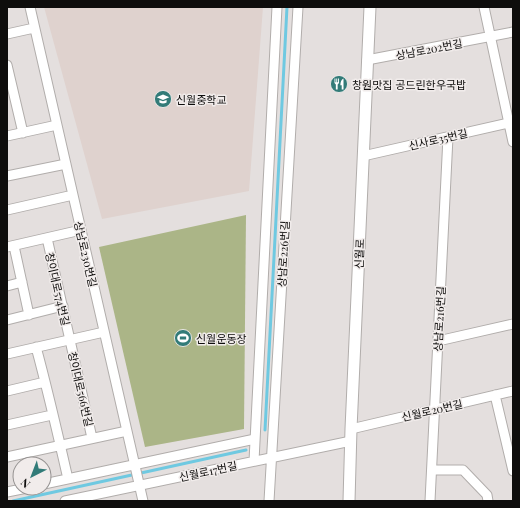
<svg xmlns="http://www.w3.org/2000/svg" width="520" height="508" font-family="'Playfair Display','Noto Sans KR',serif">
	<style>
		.built { fill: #dfd2ce }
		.green { fill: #abb587 }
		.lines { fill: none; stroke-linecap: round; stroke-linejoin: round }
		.stream { stroke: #6fc9e1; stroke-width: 3 }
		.minor-casing { stroke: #b1adab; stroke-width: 11 }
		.tertiary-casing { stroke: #b1adab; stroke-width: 13 }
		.minor { stroke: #fff; stroke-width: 9 }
		.tertiary { stroke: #fff; stroke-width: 11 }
		.labels { text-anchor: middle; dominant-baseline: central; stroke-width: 3; stroke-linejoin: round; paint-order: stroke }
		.street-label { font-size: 11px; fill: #0e0d0c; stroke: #f1eceb }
		.poi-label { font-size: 11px; fill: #0e0d0c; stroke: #f1eceb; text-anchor: start }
	</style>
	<rect width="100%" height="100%" fill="#e4dfde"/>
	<!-- built -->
	<path class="built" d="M44 7H263L249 191 102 219Z"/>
	<!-- green -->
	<path class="green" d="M246 215 244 429 145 447 99 247Z"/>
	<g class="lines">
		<!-- stream -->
		<path class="stream" d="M265 430 287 7
			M13 501 246 450"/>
		<!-- minor casing -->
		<g class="minor-casing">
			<path id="minor" d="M30 7 143 501
				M484 7 513 142
				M7 34 34 28
				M367 60 513 32
				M7 65 23 133
				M7 136 57 125
				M363 156 513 122
				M7 176 66 164
				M7 210 73 195
				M47 238 92 438
				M14 246 29 315
				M7 247 81 230
				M7 286 22 282
				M7 320 63 306
				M438 341 513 324
				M36 347C48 391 58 435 68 479
				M7 354 104 332
				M7 391 45 382
				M495 395 513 471
				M7 425 52 415
				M351 429 513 391
				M7 457 127 431
				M254 461 277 7
				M432 470H463L487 495 488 501
				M44 484 255 439
				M7 492 27 488
				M65 501 351 441
				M269 501 298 7
				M430 501 448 137"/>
		</g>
		<!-- tertiary casing -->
		<g class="tertiary-casing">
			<path id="tertiary" d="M349 501 351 429 370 7"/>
		</g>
		<!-- minor -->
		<use href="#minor" class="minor"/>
		<!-- tertiary -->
		<use href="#tertiary" class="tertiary"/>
	</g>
	<!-- icons -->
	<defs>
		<g id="restaurant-disc" transform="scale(0.9)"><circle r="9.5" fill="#327b78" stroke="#f1eceb"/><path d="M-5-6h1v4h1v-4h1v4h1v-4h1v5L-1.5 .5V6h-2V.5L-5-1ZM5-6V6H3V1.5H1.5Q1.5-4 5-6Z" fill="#fff"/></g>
		<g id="school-disc" transform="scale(0.9)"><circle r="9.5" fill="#327b78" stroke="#f1eceb"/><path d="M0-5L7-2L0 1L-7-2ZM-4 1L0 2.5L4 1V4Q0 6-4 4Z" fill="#fff"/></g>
		<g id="stadium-disc" transform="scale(0.9)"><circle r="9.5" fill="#327b78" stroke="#f1eceb"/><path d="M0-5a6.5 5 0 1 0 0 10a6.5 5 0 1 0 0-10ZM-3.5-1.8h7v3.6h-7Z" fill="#fff"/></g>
	</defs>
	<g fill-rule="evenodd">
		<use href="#restaurant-disc" x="339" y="84"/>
		<use href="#school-disc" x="163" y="99"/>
		<use href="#stadium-disc" x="183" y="338"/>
	</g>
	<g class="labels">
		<!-- street labels -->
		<g class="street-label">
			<text transform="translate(429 49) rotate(-11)">상남로202번길</text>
			<text transform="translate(438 139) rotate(-13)">신사로35번길</text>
			<text transform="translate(86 254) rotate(77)">상남로230번길</text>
			<text transform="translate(283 254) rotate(-87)">상남로226번길</text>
			<text transform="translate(359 254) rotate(-88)">신월로</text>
			<text transform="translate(58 289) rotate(77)">창이대로574번길</text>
			<text transform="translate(439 319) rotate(-87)">상남로216번길</text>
			<text transform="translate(81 389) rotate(77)">창이대로566번길</text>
			<text transform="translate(432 410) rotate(-13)">신월로20번길</text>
			<text transform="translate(208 471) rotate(-12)">신월로17번길</text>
		</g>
		<!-- poi labels -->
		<g class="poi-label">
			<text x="352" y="84">창원맛집 공드린한우국밥</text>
			<text x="176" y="99">신월중학교</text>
			<text x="196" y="338">신월운동장</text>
		</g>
	</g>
	<!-- border -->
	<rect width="520" height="508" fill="none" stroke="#0e0d0c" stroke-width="16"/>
	<!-- north arrow -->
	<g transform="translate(32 476) rotate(222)"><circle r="19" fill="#f1eceb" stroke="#969392"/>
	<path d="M0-3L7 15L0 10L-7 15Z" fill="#327b78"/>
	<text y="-6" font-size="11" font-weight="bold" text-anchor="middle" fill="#0e0d0c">N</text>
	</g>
</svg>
